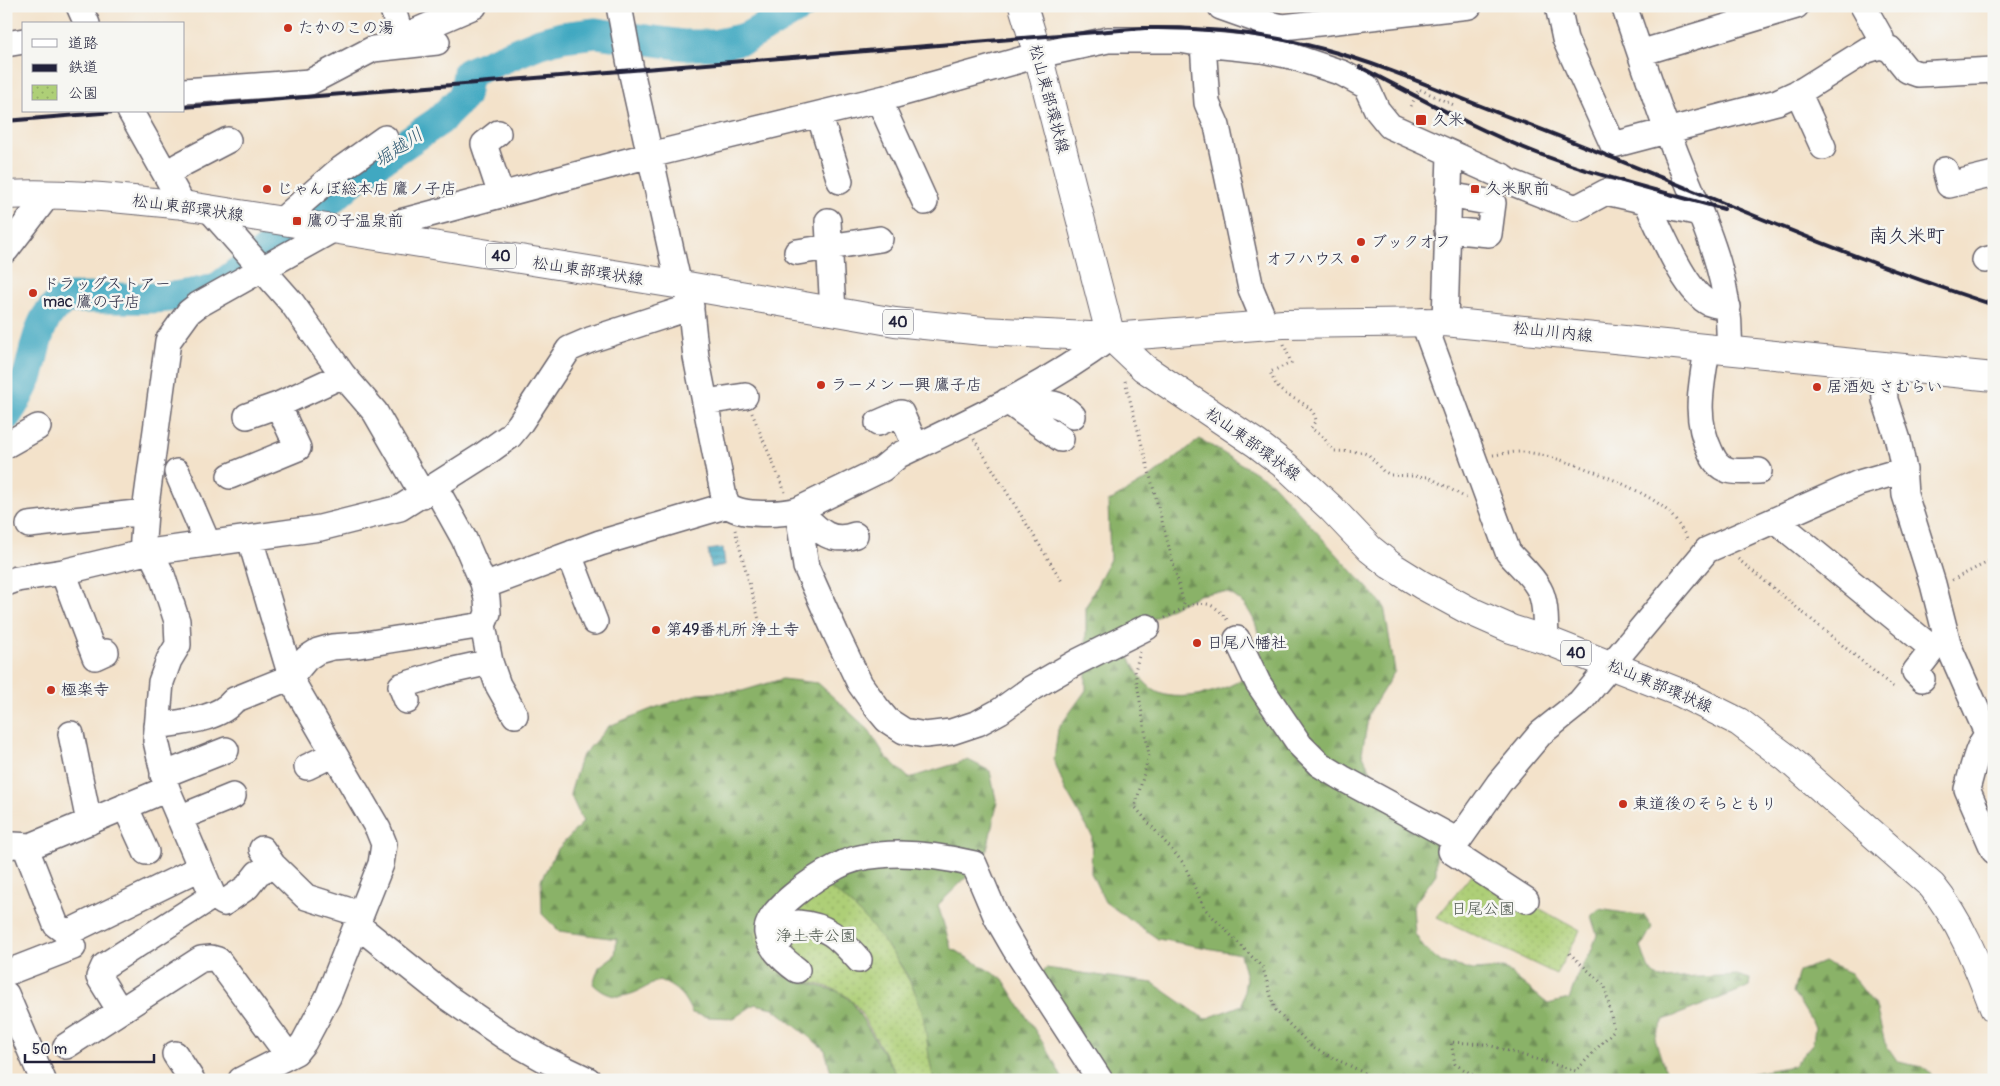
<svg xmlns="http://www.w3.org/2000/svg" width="2000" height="1086" font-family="Pangolin,'Klee One',sans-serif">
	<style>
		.forest { fill: url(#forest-firs); stroke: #566a52; fill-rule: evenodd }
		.park { fill: url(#park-dots); stroke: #687859 }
		.water { fill: url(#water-rules); stroke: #32657e }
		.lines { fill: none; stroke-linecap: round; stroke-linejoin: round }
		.river { stroke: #41a8c1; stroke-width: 31 }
		.minor-casing { stroke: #6b656d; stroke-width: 28 }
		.major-casing { stroke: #6b656d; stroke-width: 30 }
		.path { stroke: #6b656d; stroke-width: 3; stroke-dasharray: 1 4; stroke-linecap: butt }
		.minor { stroke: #fff; stroke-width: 25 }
		.major { stroke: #fff; stroke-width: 28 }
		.rail { stroke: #22223b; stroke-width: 4 }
		.poi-dot { fill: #c8321e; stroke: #f6f6f2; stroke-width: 2 }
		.labels { text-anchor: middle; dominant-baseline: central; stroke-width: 5; stroke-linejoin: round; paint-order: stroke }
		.shield { fill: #f6f6f2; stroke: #626272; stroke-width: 1 }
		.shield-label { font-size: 15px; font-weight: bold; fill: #22223b }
		.poi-label { font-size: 16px; fill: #22223b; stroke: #f6f6f2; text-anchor: start }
		.street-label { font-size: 16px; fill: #22223b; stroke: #f6f6f2 }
		.park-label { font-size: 16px; fill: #4c564d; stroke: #f6f6f2 }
		.water-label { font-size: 18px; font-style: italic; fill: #2e5871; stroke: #f6f6f2 }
		.quarter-label { font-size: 19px; fill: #22223b; stroke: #f6f6f2 }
	</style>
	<defs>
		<pattern id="forest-firs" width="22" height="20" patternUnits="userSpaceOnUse" patternTransform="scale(1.25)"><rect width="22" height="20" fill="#8ab268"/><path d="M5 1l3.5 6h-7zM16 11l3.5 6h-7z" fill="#709057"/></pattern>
		<pattern id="park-dots" width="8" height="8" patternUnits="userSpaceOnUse" patternTransform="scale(1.25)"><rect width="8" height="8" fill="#aecf77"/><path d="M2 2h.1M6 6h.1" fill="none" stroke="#95b168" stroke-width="1.8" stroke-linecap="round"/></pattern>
		<pattern id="water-rules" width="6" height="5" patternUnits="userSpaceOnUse" patternTransform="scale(1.25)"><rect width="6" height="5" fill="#41a8c1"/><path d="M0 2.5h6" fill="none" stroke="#36889e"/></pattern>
	</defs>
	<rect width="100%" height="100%" fill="#f6f6f2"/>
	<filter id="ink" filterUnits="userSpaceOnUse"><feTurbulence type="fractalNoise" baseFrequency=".02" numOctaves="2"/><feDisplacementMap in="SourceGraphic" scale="10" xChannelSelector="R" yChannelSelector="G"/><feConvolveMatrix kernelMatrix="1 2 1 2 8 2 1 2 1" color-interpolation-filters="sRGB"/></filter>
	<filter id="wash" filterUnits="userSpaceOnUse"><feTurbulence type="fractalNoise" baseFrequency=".0096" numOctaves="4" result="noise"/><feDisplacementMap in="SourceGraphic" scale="20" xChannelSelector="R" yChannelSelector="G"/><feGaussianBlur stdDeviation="1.12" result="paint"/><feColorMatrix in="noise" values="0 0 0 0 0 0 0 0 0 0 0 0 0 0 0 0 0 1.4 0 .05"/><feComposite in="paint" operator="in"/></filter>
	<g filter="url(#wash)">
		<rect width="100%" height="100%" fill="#f3e2ca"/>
		<!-- forest -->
		<path class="forest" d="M1200 439 1271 482 1384 606 1395 671 1369 713 1362 753 1390 811 1436 824V874L1413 906 1415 934 1424 948 1441 962 1473 970 1504 968 1548 1004 1569 999 1579 971 1590 954 1597 935 1591 916 1599 909 1645 916 1652 927 1641 947 1649 970 1661 979 1737 975 1750 979 1749 986 1741 990 1664 1020 1655 1039 1664 1067 1670 1077 1677 1080H1108L1035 981 1046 968 1153 983 1205 1019 1242 1005 1246 978 1240 954 1158 939 1105 902 1091 873 1092 836 1065 789 1054 760 1058 729 1086 690V607L1110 559 1108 502 1149 478ZM1215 592C1220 592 1226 592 1230 594 1250 604 1260 628 1260 649 1260 652 1261 657 1260 660 1250 688 1181 705 1157 692 1141 683 1133 666 1126 650L1133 632 1169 609 1199 595Z
			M782 679 818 683 869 730 886 757 909 778 968 760 990 771 997 804 985 859 938 905 951 948 1003 979 1051 1056 1063 1080H931L933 1076C926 1049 924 1019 915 993 907 967 873 929 855 908L779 975 840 992 852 1002 900 1080H833L825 1050 773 1008 755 1004 734 1018 708 1017 692 1013C683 994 678 989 659 980 634 994 616 1006 593 984L599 967 615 955 617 939 559 931 542 914 541 880 556 851 583 822 570 794 581 757 609 726 654 708 697 694 742 691Z
			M1824 962 1850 973 1876 1007 1885 1043 1898 1062 1923 1067 1937 1080H1713L1793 1066 1813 1043 1815 1027 1793 992 1799 971Z"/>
		<!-- park -->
		<path class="park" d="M1474 872 1580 931 1556 974 1437 917Z
			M821 885C827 888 833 890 838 894 868 915 911 973 921 1008 927 1030 927 1053 933 1076L931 1080H900C890 1063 881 1047 871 1030 865 1021 860 1009 852 1001 820 969 760 997 755 931Z"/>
		<!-- water -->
		<path class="water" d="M723 548 725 565 711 568 708 550Z"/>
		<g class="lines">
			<!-- river -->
			<path class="river" d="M6 416C15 403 22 390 28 375 37 347 37 310 70 298 116 297 176 303 219 287L325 205 360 174 439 121 464 96 468 73 540 43 562 37 596 33 684 45H714L746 38 801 6"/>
		</g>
	</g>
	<g filter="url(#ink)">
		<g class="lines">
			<!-- minor casing -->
			<g class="minor-casing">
				<path id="minor" d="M79 6 87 24
					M392 6 401 37
					M619 6 631 70 679 286
					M1558 6 1565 39 1613 145 1777 102 1803 90 1867 50 1880 46 1890 49 1907 70 1918 74 1994 70
					M1624 6C1641 55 1657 105 1676 154 1702 218 1733 279 1729 351
					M1863 6 1881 38 1880 46
					M1221 7 1269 24 1283 27 1469 6
					M398 39 474 6
					M6 44 24 41
					M1203 44 1207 103 1217 126 1251 289 1266 325
					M1640 53 1796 6
					M184 91 310 82 373 49 437 42
					M1798 92 1823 147
					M879 100 925 202
					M130 111 183 205
					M819 114 840 181
					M498 133 484 144 501 195
					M1945 170 1949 185 1994 174
					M166 175 180 165 228 140
					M1646 201C1659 226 1684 291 1709 303 1714 305 1722 306 1728 307
					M210 210 292 303 343 375 375 412 423 495
					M281 221 337 172 385 138
					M828 221 833 312
					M1447 230 1489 234 1493 203 1448 195
					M385 238 400 222 650 155 885 98 1038 55 1108 40H1180L1203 44 1262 50 1291 56 1342 73 1366 86 1377 110 1390 126 1502 176 1508 181 1576 208 1606 192 1700 213
					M6 250 48 195
					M797 252 880 239
					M1985 260 1994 258
					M689 292 696 357 724 497C726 500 726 503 728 505 740 517 783 514 798 510L882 469 899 455C972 420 1046 386 1111 337
					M1423 321 1508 552C1518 564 1532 575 1539 589 1547 603 1545 625 1546 640
					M1445 322 1450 153
					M1707 349C1702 385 1693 416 1710 451 1714 460 1718 467 1728 470 1736 473 1749 471 1759 471
					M1886 366 1884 382 1885 400 1898 440 1903 465 1905 495 1933 584 1949 647 1987 733
					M1007 401 1061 439
					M705 402 745 396
					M1024 413C1042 400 1057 400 1073 416
					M247 416 278 405 343 375
					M878 423 901 413 916 447
					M6 445 38 427
					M177 472 208 544
					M230 476 298 448 278 405
					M435 487 464 539 483 583 487 599 488 613 483 625 490 662 498 685 515 715
					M798 510 806 567 836 634 860 684 877 708 887 720 904 731 925 735 951 732 978 723 1000 711 1032 688 1077 662 1147 627
					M798 510C816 527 828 545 855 535
					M1775 520 1933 649
					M29 525 145 512
					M142 553 145 512 168 341 189 312 198 305 332 230
					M151 553 162 575 177 621 178 645 169 660 161 682 156 741 167 789 213 896 224 903 247 887 258 873 273 865
					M572 553 571 560 595 622
					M63 572 95 657 106 652
					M6 583 17 579 63 572 142 553 320 528 400 508 482 456 510 436 519 425 569 349 590 340 691 307
					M484 586 600 543 728 505
					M1237 639 1258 683 1300 745 1319 764 1342 778 1458 841
					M1922 679 1915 672 1933 649 1947 640
					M407 701 401 686 445 672 490 662
					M157 726C181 722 219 720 234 700L291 677 307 658 318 651 332 647 359 645 483 625
					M1994 728C1977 740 1973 770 1967 789L1994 851
					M71 734 89 822
					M307 767 334 754
					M163 775 226 750
					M125 806 146 852
					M179 818 233 796
					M25 846 56 925 67 933
					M6 847 13 845 31 846 167 789
					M262 849 273 865 306 897 360 914
					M1526 900 1451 851 1499 783 1541 733 1580 702 1707 550 1859 483 1904 470
					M356 924 447 997 505 1037 544 1059 588 1080
					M775 948 787 931 798 923C828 925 840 939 859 960
					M797 970C786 962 769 948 767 933 764 911 818 876 836 867 848 860 865 856 880 855 910 852 944 857 974 864L997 918 1015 949 1100 1080
					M6 973 73 947 67 933 200 868
					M6 994 43 1080
					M120 1011 99 977 104 966 213 896
					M66 1046 201 959 211 958 218 960 288 1055
					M175 1054 192 1080
					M241 1080 296 1052 304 1042 328 997 381 864 384 844 378 829 293 683 250 539"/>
			</g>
			<!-- major casing -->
			<g class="major-casing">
				<path id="major" d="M1023 6 1038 55 1111 337 1144 368 1257 444 1287 467 1331 508 1370 549 1390 565 1422 585 1468 610 1511 629 1546 640 1681 693 1739 722 1787 758 1932 886C1962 923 1977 964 1994 1008
					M6 195C65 192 124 199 183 205L688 286 895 322 983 331 1111 337 1283 324 1445 322 1994 377"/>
			</g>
			<!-- path -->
			<path class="path" d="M1411 106 1419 89 1456 106
				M1284 344 1291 363 1270 372C1272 376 1274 382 1277 386 1287 400 1312 401 1316 420L1311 428 1323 437 1334 451 1362 452 1369 455 1383 471 1391 475 1429 477 1466 498
				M1125 381 1185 608
				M752 413 785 492
				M974 439 1063 583
				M1493 455C1502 454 1511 452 1520 452 1553 452 1637 486 1663 507 1674 516 1681 528 1688 540
				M735 530 761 627
				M1738 559 1893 687
				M1952 580 1994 559
				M1165 618C1190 605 1208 592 1228 621
				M1140 652 1135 671 1149 755 1135 807 1184 864 1204 908 1263 968 1275 1010 1313 1048 1379 1080
				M1481 1080 1455 1064 1451 1042 1485 1044 1576 1071 1614 1030 1605 986 1568 952"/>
			<!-- minor -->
			<use href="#minor" class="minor"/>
			<!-- major -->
			<use href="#major" class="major"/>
			<!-- rail -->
			<path class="rail" d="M1360 67C1420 98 1479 131 1542 155 1601 177 1663 192 1724 209
				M184 107 1145 28C1205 27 1265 33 1323 49 1384 65 1443 92 1501 114 1666 176 1826 251 1994 305
				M6 121 125 111"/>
		</g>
	</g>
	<!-- markers -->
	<g class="poi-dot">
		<circle cx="288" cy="28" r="5"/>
		<rect x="1415" y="114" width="12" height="12" rx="2.5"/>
		<circle cx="267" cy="189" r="5"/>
		<rect x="1470" y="184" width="10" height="10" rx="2.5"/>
		<rect x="292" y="216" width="10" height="10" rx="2.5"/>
		<circle cx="1361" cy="242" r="5"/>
		<circle cx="1355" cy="259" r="5"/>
		<circle cx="33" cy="293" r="5"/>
		<circle cx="821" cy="385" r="5"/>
		<circle cx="1817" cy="387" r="5"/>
		<circle cx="656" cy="630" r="5"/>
		<circle cx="1197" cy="643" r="5"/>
		<circle cx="51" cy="690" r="5"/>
		<circle cx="1623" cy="804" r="5"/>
	</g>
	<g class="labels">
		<!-- shield labels -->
		<g class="shield">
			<rect x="486" y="243.5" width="30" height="25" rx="4"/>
			<rect x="883" y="309.5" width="30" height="25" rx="4"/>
			<rect x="1561" y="640.5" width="30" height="25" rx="4"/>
		</g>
		<g class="shield-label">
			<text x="501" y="256">40</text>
			<text x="898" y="322">40</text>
			<text x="1576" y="653">40</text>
		</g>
		<!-- poi labels -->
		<g class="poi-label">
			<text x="298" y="28">たかのこの湯</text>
			<text x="1432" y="120">久米</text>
			<text x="277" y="189">じゃんぼ総本店 鷹ノ子店</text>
			<text x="1485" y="189">久米駅前</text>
			<text x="307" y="221">鷹の子温泉前</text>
			<text x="1371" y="242">ブックオフ</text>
			<text x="1345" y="259" text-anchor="end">オフハウス</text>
			<text x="43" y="284">ドラッグストアー<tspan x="43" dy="18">mac 鷹の子店</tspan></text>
			<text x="831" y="385">ラーメン 一興 鷹子店</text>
			<text x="1827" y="387">居酒処 さむらい</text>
			<text x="666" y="630">第49番札所 浄土寺</text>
			<text x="1207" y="643">日尾八幡社</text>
			<text x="61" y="690">極楽寺</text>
			<text x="1633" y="804">東道後のそらともり</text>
		</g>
		<!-- street labels -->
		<g class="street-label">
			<text transform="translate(1049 99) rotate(75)">松山東部環状線</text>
			<text transform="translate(188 208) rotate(8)">松山東部環状線</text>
			<text transform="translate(588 271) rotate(9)">松山東部環状線</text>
			<text transform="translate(1553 332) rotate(6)">松山川内線</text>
			<text transform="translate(1253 444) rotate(36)">松山東部環状線</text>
			<text transform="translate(1660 686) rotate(23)">松山東部環状線</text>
		</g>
		<!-- park labels -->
		<g class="park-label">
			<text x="1483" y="909">日尾公園</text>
			<text x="816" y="936">浄土寺公園</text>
		</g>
		<!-- water labels -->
		<g class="water-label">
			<text transform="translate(399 148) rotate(-34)">堀越川</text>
		</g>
		<!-- quarter labels -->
		<g class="quarter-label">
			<text x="1907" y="236">南久米町</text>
		</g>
	</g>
	<!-- margin -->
	<rect width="2000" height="1086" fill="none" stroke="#f6f6f2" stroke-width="25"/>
	<!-- legend -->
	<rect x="22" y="22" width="162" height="90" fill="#f6f6f2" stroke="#a1a1a9"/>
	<rect x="32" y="39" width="25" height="8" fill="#ffffff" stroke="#a1a1a9"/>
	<text x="68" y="48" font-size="15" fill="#22223b">道路</text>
	<rect x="32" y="64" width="25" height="8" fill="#22223b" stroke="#a1a1a9"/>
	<text x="68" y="72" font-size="15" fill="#22223b">鉄道</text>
	<rect x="32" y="85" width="25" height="15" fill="url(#park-dots)" stroke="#a1a1a9"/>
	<text x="68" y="98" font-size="15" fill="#22223b">公園</text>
	<!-- scale -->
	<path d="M25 1054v8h129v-8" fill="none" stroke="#22223b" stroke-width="2.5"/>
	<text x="32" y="1054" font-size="15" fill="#22223b" stroke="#f6f6f2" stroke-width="4" paint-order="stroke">50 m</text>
</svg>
